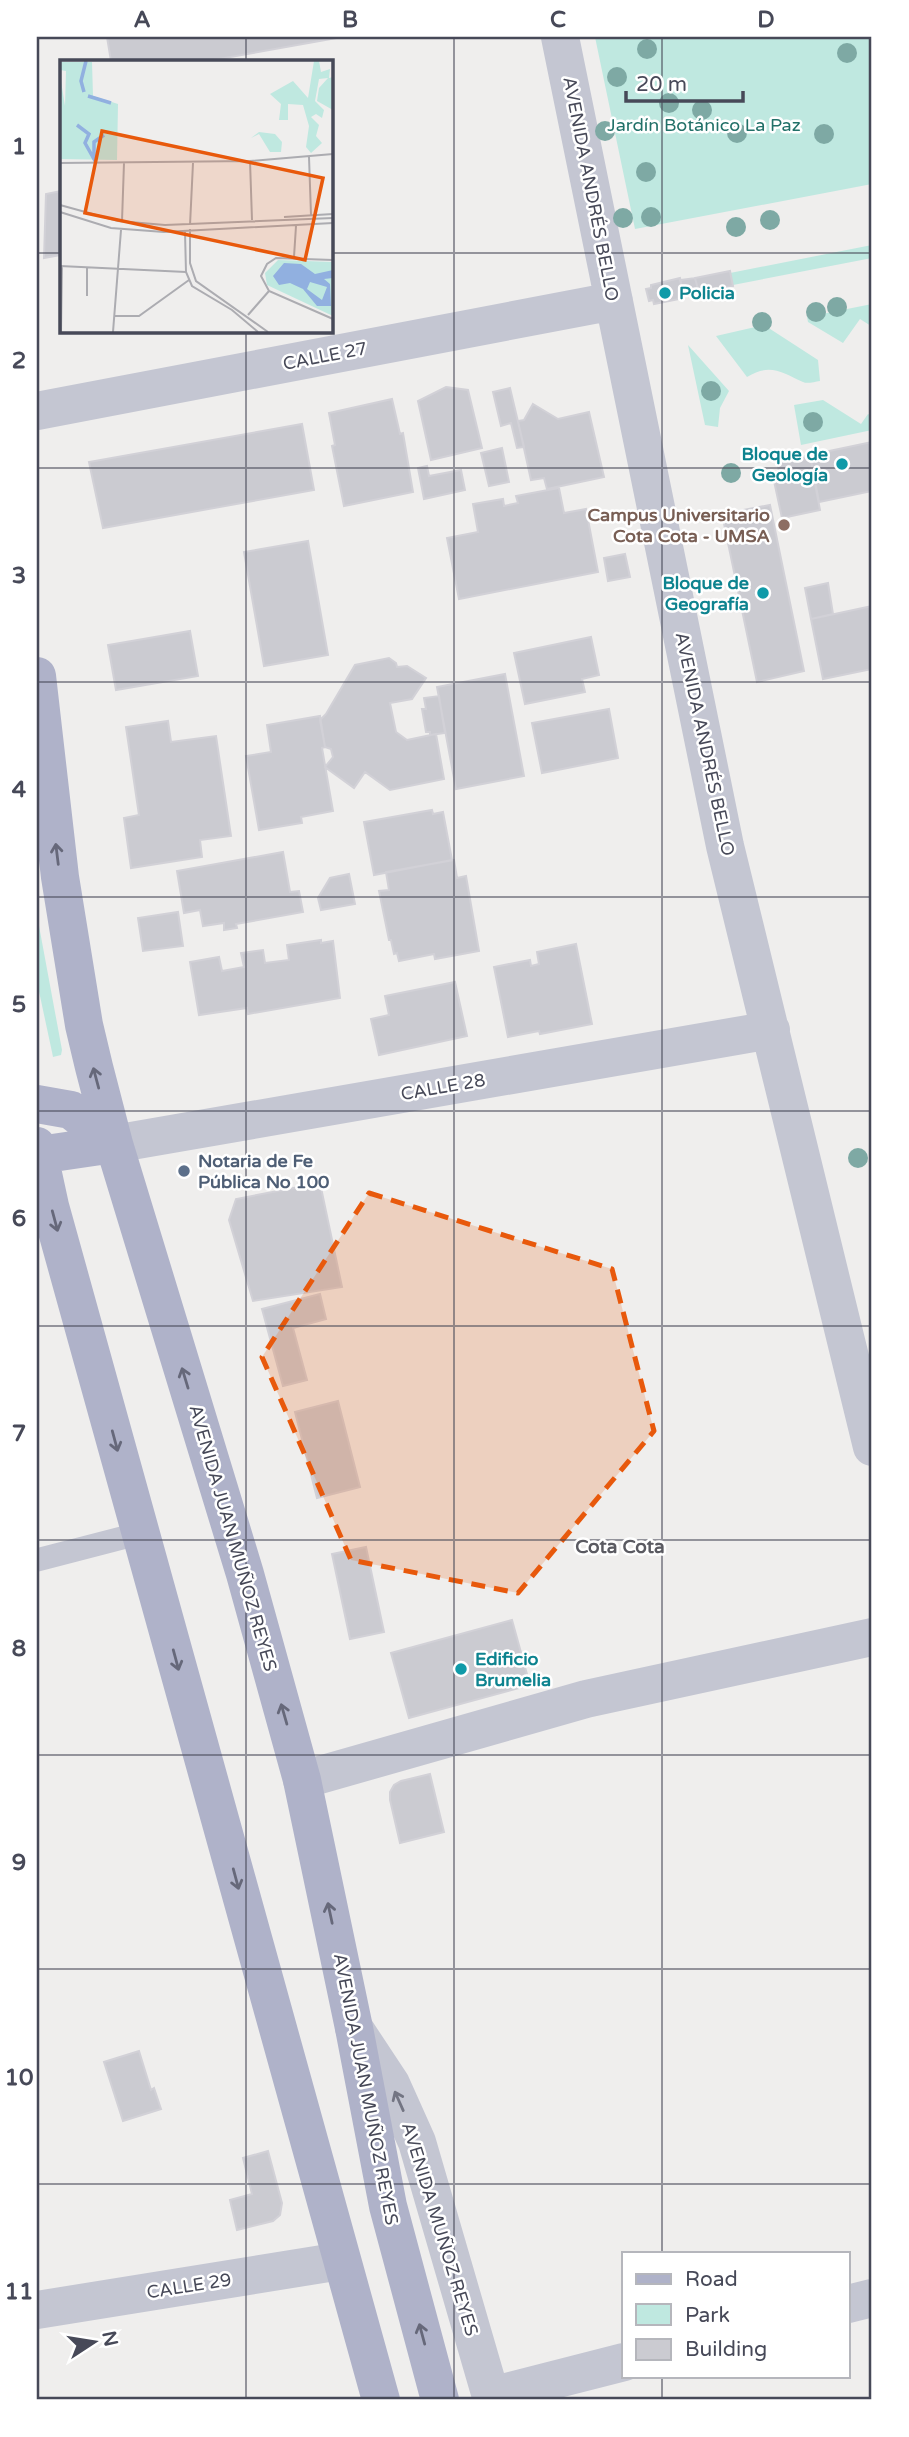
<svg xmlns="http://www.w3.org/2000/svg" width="909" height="2437" font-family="'Varela Round',sans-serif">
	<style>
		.green { fill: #bfe8e0 }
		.building { fill: #cbcbd1; stroke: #d2d1d7; stroke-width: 2 }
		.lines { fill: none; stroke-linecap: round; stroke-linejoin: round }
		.service { stroke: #c4c6d2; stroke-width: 23 }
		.minor { stroke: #c4c6d2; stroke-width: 38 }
		.primary { stroke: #afb2c9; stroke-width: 38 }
		.tree { fill: #7ea9a4 }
		.oneway { stroke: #66687a }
		.oneway2 { stroke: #737583 }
		.marked { fill: #e8590c; fill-opacity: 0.2; stroke: #e8590c; stroke-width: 5; stroke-dasharray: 14 9; stroke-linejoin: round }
		.grid { fill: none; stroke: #474958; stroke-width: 2; stroke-opacity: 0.55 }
		.culture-dot { fill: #0f9aa8; stroke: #fff; stroke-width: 2.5 }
		.education-dot { fill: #8d6e63; stroke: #fff; stroke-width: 2.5 }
		.service-dot { fill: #5c6f8a; stroke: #fff; stroke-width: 2.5 }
		.labels { text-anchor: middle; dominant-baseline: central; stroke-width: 5; stroke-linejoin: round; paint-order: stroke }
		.park-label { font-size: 18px; fill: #217068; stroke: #fff }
		.street-label { font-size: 18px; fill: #474958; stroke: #fff }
		.culture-label { font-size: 18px; font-weight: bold; fill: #0d838f; stroke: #fff; text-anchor: start }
		.education-label { font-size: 18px; font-weight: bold; fill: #785e54; stroke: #fff; text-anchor: end }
		.service-label { font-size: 18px; font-weight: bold; fill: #4e5e75; stroke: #fff; text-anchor: start }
		.neighbourhood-label { font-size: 19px; font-weight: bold; fill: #5a5a61; stroke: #fff }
		.inset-river { fill: none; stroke: #91b0e0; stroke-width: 3.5 }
		.inset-road { fill: none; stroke: #acacb1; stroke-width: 2 }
		.view { fill: #e8590c; fill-opacity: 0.15; stroke: #e8590c; stroke-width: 3.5 }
		.inset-edge { fill: none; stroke: #474958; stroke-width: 3.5 }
		.neatline { fill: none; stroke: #474958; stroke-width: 2.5 }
		.grid-label { font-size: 23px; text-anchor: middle; font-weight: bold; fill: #474958 }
	</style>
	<rect width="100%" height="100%" fill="#efeeed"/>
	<!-- green -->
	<path class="green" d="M595 37H872V184L635 229Z
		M872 245V258L733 285 730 273Z
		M872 304 871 326 860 319 843 343 808 322 807 317Z
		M764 325 818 360 820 381C814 382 807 384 803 382 781 372 770 363 747 377L716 336Z
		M688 345 729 391 720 408 718 427 705 425Z
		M823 400 861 424 868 414 872 416V430L801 445 794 405Z
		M37 915 62 1050 61 1055 53 1057 52 1052 37 982Z"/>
	<!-- building -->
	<path class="building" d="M107 37H342L208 61H111Z
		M61 191V255L44 258 46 194Z
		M730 271 733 286 699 293 695 278Z
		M680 278 684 298 654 304 653 300 649 301 646 289 651 288V285Z
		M695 278 699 293 684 296 680 280Z
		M446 387 468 390 482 448 431 460 418 401Z
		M510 388 524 447 517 448 511 423 501 426 493 392Z
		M392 399 400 434 403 433 413 492 344 506 332 446 335 445 329 413Z
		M533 404 558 419 589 412 604 477 547 489 544 478 531 480 518 421 524 420Z
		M302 424 314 490 103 528 89 462Z
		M872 442V491L819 502 810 455Z
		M502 448 509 482 489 486 481 453Z
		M810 455 813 473 781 479 777 462Z
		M427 466 429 476 461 470 465 490 424 499 418 468Z
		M813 473 820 510 782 518 774 481Z
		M559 488 564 513 586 509 598 572 459 599 447 538 478 532 473 504 503 499 504 506 518 503 516 496Z
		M770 505 804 671 757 682 722 514Z
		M308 541 328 655 264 666 244 552Z
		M625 554 630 577 608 581 604 558Z
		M828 583 833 614 811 619 805 588Z
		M872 606V669L823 679 811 619Z
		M190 631 198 676 116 690 108 645Z
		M591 637 599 675 582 679 585 692 525 704 514 653Z
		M389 658 396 663 397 667 407 666 426 678 412 699 390 703 396 732 407 740 436 734 444 779 390 790 365 772 354 788 325 767 333 757 331 749 325 747 320 720 326 714 355 665Z
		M505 674 524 776 456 789 437 687Z
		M439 696 445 733 430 735V732H426L422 709H426L424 698Z
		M609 709 618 758 542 773 532 723Z
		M320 716 325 747 322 748 333 811 301 817 302 823 259 830 246 756 271 752 267 725Z
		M168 721 171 742 216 736 231 836 200 840 202 857 131 868 124 818 139 815 126 727Z
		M432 810 433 814 443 812 452 860 374 875 364 822Z
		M283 852 290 892 299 891 303 912 236 924 237 928 224 930V923L203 926 200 910 184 913 177 871Z
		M454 860 457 878 466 876 479 951 435 959 434 954 399 961 397 953 394 954 391 940H389L379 891 389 890 386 872Z
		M349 874 355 904 321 910 318 898 330 878Z
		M178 912 183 946 143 951 138 918Z
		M321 940V943L333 941 340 998 248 1014 247 1008 199 1015 190 962 219 957 222 971 244 967 241 953 263 950 265 963 289 960 287 945Z
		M576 944 592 1024 540 1034 539 1031 508 1037 494 967 530 960 531 966 539 964 537 952Z
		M455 982 467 1036 379 1055 371 1019 389 1015 385 996Z
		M320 1183 342 1287 253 1301 229 1220 236 1199Z
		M320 1294 326 1319 293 1328 307 1380 283 1386 262 1309Z
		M338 1401 360 1487 317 1498 295 1412Z
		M366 1547 384 1632 350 1639 332 1554Z
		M512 1620 530 1685 409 1718 391 1653Z
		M430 1774 444 1832 400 1843 390 1800V1792L394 1785 401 1781Z
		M139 2051 151 2090 154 2088 161 2109 123 2121 104 2062Z
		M268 2151 282 2203 280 2215 273 2221 237 2230 230 2200 252 2194 243 2158Z"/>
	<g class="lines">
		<!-- service -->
		<path class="service" d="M37 1560 141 1533"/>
		<!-- minor -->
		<path class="minor" d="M560 37 725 846 872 1447
			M37 411 614 301
			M114 1144 771 1030
			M302 1780 586 1699 872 1637
			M354 2028 391 2084 417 2142 492 2400
			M848 2304 872 2298
			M37 2310 341 2261
			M491 2396 624 2362"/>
		<!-- primary -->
		<path class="primary" d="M37 676 60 877 84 1025 94 1067 114 1144 245 1574 302 1780 354 2028 388 2206 440 2400
			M37 1104 71 1110 114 1144
			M37 1146 50 1206 381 2400
			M39 1155 114 1144"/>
	</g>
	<!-- trees -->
	<g class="tree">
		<circle cx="647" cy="49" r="10"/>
		<circle cx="847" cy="53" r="10"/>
		<circle cx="617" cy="77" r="10"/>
		<circle cx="669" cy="103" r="10"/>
		<circle cx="702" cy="110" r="10"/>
		<circle cx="605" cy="131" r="10"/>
		<circle cx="737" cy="133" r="10"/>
		<circle cx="824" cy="134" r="10"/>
		<circle cx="646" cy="172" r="10"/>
		<circle cx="651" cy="217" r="10"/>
		<circle cx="623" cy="218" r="10"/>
		<circle cx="770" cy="220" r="10"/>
		<circle cx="736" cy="227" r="10"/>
		<circle cx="837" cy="307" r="10"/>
		<circle cx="816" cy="312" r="10"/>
		<circle cx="762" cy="322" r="10"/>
		<circle cx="711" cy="391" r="10"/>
		<circle cx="813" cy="422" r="10"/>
		<circle cx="731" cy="473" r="10"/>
		<circle cx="858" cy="1158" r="10"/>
	</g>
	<!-- one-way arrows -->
	<defs><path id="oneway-shaft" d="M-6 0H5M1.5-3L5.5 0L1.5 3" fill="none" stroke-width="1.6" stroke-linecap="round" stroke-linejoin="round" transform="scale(1.75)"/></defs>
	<g class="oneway">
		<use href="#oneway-shaft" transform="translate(57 854) rotate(-97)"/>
		<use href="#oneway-shaft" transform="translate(96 1078) rotate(-105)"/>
		<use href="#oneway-shaft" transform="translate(55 1221) rotate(75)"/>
		<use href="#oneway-shaft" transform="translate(185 1378) rotate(-107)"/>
		<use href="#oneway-shaft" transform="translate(115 1441) rotate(75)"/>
		<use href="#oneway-shaft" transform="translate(176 1660) rotate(75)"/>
		<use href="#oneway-shaft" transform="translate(284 1714) rotate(-106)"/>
		<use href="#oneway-shaft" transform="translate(236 1879) rotate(75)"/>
		<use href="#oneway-shaft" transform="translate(330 1913) rotate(-102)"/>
		<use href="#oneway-shaft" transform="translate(422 2334) rotate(-105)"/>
	</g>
	<use class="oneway2" href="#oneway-shaft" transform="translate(399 2101) rotate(-114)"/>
	<!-- marked area -->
	<path class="marked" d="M369 1193 612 1269 654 1431 518 1593 351 1560 262 1357Z"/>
	<!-- grid -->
	<path class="grid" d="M246 37V61M454 37V2400M662 37V2253M37 253H61M331 253H872M246 331V2400M37 468H872M37 682H872M37 897H872M37 1111H872M37 1326H872M37 1540H872M37 1755H872M37 1969H872M37 2184H872M662 2376V2400"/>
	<!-- markers -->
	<g class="culture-dot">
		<circle cx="665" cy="293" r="7"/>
		<circle cx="842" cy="464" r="7"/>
		<circle cx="763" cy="593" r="7"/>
		<circle cx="461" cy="1669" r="7"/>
	</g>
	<circle class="education-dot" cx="784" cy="525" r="7"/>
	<circle class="service-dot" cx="184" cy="1171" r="7"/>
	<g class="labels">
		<!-- park labels -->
		<g class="park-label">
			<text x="704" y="125">Jardín Botánico La Paz</text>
		</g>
		<!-- street labels -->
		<g class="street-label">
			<text transform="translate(591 189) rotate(79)">AVENIDA ANDRÉS BELLO</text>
			<text transform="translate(325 356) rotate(-11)">CALLE 27</text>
			<text transform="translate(705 744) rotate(78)">AVENIDA ANDRÉS BELLO</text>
			<text transform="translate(443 1087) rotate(-10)">CALLE 28</text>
			<text transform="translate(233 1538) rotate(74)">AVENIDA JUAN MUÑOZ REYES</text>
			<text transform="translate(366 2089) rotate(79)">AVENIDA JUAN MUÑOZ REYES</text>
			<text transform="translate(440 2229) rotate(73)">AVENIDA MUÑOZ REYES</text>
			<text transform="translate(189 2286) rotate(-9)">CALLE 29</text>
		</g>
		<!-- culture labels -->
		<g class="culture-label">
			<text x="679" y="293">Policia</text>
			<text x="828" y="454" text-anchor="end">Bloque de<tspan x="828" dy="21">Geología</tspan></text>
			<text x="749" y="583" text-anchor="end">Bloque de<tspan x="749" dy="21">Geografía</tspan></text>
			<text x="475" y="1659">Edificio<tspan x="475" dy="21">Brumelia</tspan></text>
		</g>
		<!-- education labels -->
		<g class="education-label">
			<text x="770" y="515">Campus Universitario<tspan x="770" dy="21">Cota Cota - UMSA</tspan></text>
		</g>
		<!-- service labels -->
		<g class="service-label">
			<text x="198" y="1161">Notaria de Fe<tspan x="198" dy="21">Pública No 100</tspan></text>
		</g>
		<!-- neighbourhood labels -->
		<g class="neighbourhood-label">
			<text x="620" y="1547">Cota Cota</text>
		</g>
	</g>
	<!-- overview -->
	<g transform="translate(60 60)">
		<rect width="273" height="273" fill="#efeeed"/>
		<path d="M254 1H259L261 12 270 9 269 18 273 17V50L257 41 259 28 268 18 259 19 255 41 264 50 262 58 256 54 251 57 259 65 256 76 262 83 251 93 246 87 249 66 243 45 228 44V60H219L221 44 210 34 233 21 248 38ZM0 2H32L33 36 58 44 57 100 0 99V15L5 46 6 11 0 10ZM199 72 215 74 222 82 221 92H210L199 74 191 78ZM218 200 273 202V256L207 225 205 213Z" fill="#bfe8e0"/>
		<path d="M224 203 241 204 255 214 273 210V218L264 219 270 224 271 246H257L243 229 230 223 219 225 213 216ZM250 222 267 227 262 240 247 229Z" fill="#91b0e0" fill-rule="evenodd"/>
		<path class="inset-river" d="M24 32 21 21 26 1M28 36 51 43M17 65 29 74 25 83 34 99V82L44 75"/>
		<path class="inset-road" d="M249 97 251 155M190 101 192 160M0 103 190 101 273 94M0 145 58 161 105 165 273 158M0 152 51 168 104 172 273 163M224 157 273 154M62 161 64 103M130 165 133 103M130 169V203L136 221 208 272M125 172 126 212 132 226 172 250 198 272M234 197 236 166M273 200 216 198 207 204 201 216 209 231 273 259M0 206 126 212M27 236V207M188 255 209 231M54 256H79L129 220M1 272 2 206M53 272 61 170"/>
		<path class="view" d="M42 71 263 118 245 200 25 153Z"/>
		<rect width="273" height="273" class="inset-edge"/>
	</g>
	<!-- border -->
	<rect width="909" height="2437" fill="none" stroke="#ffffff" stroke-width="77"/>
	<!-- legend -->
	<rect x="622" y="2252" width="228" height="126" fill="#ffffff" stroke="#b5b6bc" stroke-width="2"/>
	<rect x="636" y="2274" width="35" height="10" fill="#afb2c9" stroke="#b5b6bc" stroke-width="2"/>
	<text x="685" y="2286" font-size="21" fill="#474958">Road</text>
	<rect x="636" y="2304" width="35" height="21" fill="#bfe8e0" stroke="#b5b6bc" stroke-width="2"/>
	<text x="685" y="2322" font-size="21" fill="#474958">Park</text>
	<rect x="636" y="2339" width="35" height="21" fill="#cbcbd1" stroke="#b5b6bc" stroke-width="2"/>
	<text x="685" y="2356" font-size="21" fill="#474958">Building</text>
	<!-- north arrow -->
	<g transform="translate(94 2342) rotate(78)" stroke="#ffffff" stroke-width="5" paint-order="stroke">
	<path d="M0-5L12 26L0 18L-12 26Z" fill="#474958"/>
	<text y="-10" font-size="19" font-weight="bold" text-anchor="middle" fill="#474958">N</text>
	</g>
	<!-- scale -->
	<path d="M626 91v10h117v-10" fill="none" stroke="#474958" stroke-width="3.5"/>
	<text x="636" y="91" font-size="21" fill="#474958" stroke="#ffffff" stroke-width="5" paint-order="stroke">20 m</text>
	<rect x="38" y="38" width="832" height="2360" class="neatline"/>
	<g class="grid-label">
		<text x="142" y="27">A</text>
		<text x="350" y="27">B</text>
		<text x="558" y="27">C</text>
		<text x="766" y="27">D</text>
		<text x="19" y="154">1</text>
		<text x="19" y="368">2</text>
		<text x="19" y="583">3</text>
		<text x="19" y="797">4</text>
		<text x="19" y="1012">5</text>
		<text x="19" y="1226">6</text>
		<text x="19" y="1441">7</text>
		<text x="19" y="1656">8</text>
		<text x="19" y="1870">9</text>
		<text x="19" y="2085">10</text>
		<text x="19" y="2299">11</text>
	</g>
</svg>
